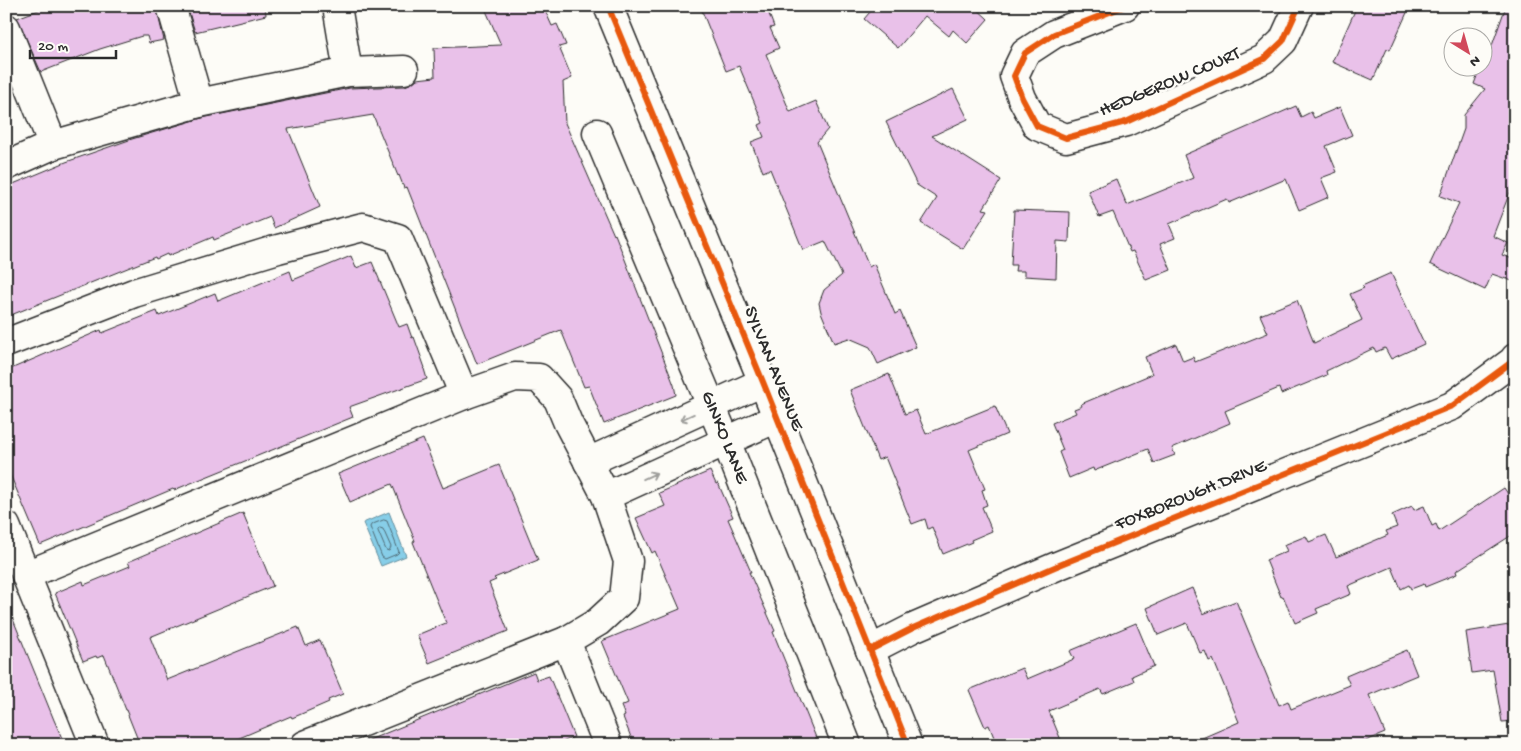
<svg xmlns="http://www.w3.org/2000/svg" width="1521" height="751" font-family="'Gochi Hand',sans-serif">
	<style>
		.water { fill: #87cee8; stroke: #628d9c }
		.lines { fill: none; stroke-linecap: round; stroke-linejoin: round }
		.shore { stroke: #506c77; stroke-width: 1 }
		.building { fill: #e9c1e9; stroke: #2b2b2b }
		.minor-casing { stroke: #2b2b2b; stroke-width: 31 }
		.minor { stroke: #fdfcf7; stroke-width: 28 }
		.cycleway-casing { stroke: #fdfcf7; stroke-width: 9 }
		.cycleway { stroke: #e8590c; stroke-width: 6 }
		.oneway { stroke: #9e9e9b }
		.labels { text-anchor: middle; dominant-baseline: central; stroke-width: 5; stroke-linejoin: round; paint-order: stroke }
		.street-label { font-size: 19px; fill: #2b2b2b; stroke: #fdfcf7 }
	</style>
	<rect width="100%" height="100%" fill="#fdfcf7"/>
	<filter id="ink" filterUnits="userSpaceOnUse"><feTurbulence type="fractalNoise" baseFrequency=".02" numOctaves="2"/><feDisplacementMap in="SourceGraphic" scale="10" xChannelSelector="R" yChannelSelector="G"/><feConvolveMatrix kernelMatrix="1 2 1 2 8 2 1 2 1" color-interpolation-filters="sRGB"/></filter>
	<g filter="url(#ink)">
		<!-- water -->
		<path class="water" d="M389 512 406 556 381 566 363 523Z"/>
		<g class="lines">
			<!-- shore -->
			<path class="shore" d="M384 520 387 521 399 552 397 554 385 559 382 557 370 527 371 525Z
				M380 528 383 529 391 547 389 551 386 550 378 531Z"/>
		</g>
		<!-- building -->
		<path class="building" d="M49 6H156L164 40 149 43 147 36H142L100 49 41 72 17 18Z
			M187 6H265L266 15 195 32Z
			M484 6H543L552 26 557 24 566 45 559 47 572 78 563 82 565 123 614 235 615 234 674 385 676 395 604 424 589 386 584 387 561 330 477 364 407 187 404 188 399 175 398 176 373 115 288 129 320 207 274 228 270 217 214 240 213 237 168 256 167 254 156 259 155 257 6 317V187L66 162 132 139 202 118 350 88 405 86 412 83 417 79 435 77 434 48 501 45Z
			M700 6H766L774 27 770 28 779 48 766 54 790 112 816 101 828 129 817 142 869 267 874 264 895 314 900 311 916 347 878 364 870 347 849 338 834 343 821 312 819 303 824 290 842 275 825 241 803 250 770 169 763 172 751 142 764 137 759 125 763 123 739 66 726 71Z
			M875 6H974L988 19 967 43 953 30 949 36 925 16 898 48 864 19Z
			M1357 6H1410L1390 50 1387 49 1373 80 1332 62Z
			M1506 6H1515V179L1493 236 1508 243 1502 255 1515 260V282L1492 274 1485 290 1430 264 1459 203 1440 196 1464 129V115L1485 89 1474 84 1480 68H1484V58L1486 53 1489 54Z
			M953 89 968 119 932 136 1001 180 983 209 988 210 963 249 921 223 937 198 917 185 886 122Z
			M1296 106 1301 117 1311 112 1314 118 1340 107 1352 135 1326 146 1337 172 1321 178 1329 197 1299 210 1286 179 1229 203 1227 199 1169 224 1175 238 1160 244 1171 270 1146 280 1133 251 1130 252 1113 212 1099 217 1088 191 1116 179 1127 205 1193 178 1184 155Z
			M1014 210 1070 212 1069 242 1057 241 1056 278 1024 276V271H1015L1016 265H1011Z
			M351 256 356 268 372 262 399 327 407 324 412 338 414 337 425 368 424 369 427 379 349 407 353 417 174 490 173 489 40 545 6 465V371L101 330 102 333 157 311 159 316 215 293 218 301 290 271 293 280Z
			M1391 273 1424 344 1391 359 1385 348 1376 352 1374 348 1326 371 1327 375 1281 394 1279 388 1225 411 1230 423 1172 448 1175 455 1154 463 1148 449 1094 471 1093 468 1069 478 1059 452 1063 450 1052 423 1076 413 1074 409 1082 406 1081 404 1152 374 1145 357 1176 344 1183 361 1193 357 1195 362 1268 333 1260 315 1297 300 1314 343 1362 320 1350 294 1364 288 1362 286Z
			M889 374 905 414 916 410 926 434 995 406 1007 434 969 450 985 489 982 490 987 505 982 507 992 531 971 540 972 542 943 554 932 527 928 529 925 519 912 524 885 457 878 460 850 390Z
			M423 439 443 488 499 465 538 560 494 578 496 580 489 583 508 631 429 663 417 635 446 623 413 542 415 541 392 484 350 502 338 474Z
			M710 471 716 484 718 483 733 517 728 519 751 572H749L775 631 773 632 819 745H634L623 717 625 716 621 706 628 703 602 641 680 609 655 551 652 553 636 518 665 506 659 493Z
			M1504 488 1515 504V533L1456 571 1457 574 1425 587 1424 584 1411 589 1409 585 1401 589 1392 567 1348 586 1351 594 1316 609 1318 613 1295 623 1283 596 1281 597 1266 560 1287 551 1284 545 1306 536 1309 542 1326 535 1336 557 1388 535 1386 531 1397 527 1392 515 1412 506 1414 510 1424 506 1432 526 1436 524 1439 531Z
			M243 513 273 586 150 637 167 680 298 627 306 646 320 640 343 694 328 700 329 702 292 718 291 716 223 745H140L104 655 97 658 96 656 83 661 55 593 83 581 84 585 130 566 128 562Z
			M1192 588 1203 614 1236 601 1279 705 1288 701 1291 709 1350 685 1346 676 1407 650 1417 675 1369 695 1385 733 1356 745H1186L1239 722 1213 659 1209 661 1205 651 1200 653 1187 623 1158 635 1147 608Z
			M6 602 54 720 65 745H6Z
			M1136 623 1154 666 1132 676 1134 681 1103 694 1100 689 1049 711 1063 745H997L989 725 985 727 969 690 1022 668 1027 679 1074 659 1070 651Z
			M1515 624V721L1502 722 1493 670 1472 673 1466 632Z
			M534 672 537 680 549 676 574 737 555 745H357Z"/>
		<g class="lines">
			<!-- minor casing -->
			<g class="minor-casing">
				<g id="minor">
					<path d="M171 6 199 103"/>
					<path d="M337 6 348 72"/>
					<path d="M608 6 763 382 908 745"/>
					<path d="M1125 6 1054 34 1025 53 1014 76 1022 98 1037 126 1066 138 1126 122 1264 59 1283 41 1299 6"/>
					<path d="M6 28 53 145"/>
					<path id="s1" d="M597 133 726 441 847 745"/>
					<path d="M6 166 53 145 199 103 348 72 404 70"/>
					<path d="M6 343 134 293 278 249 363 227 398 238 464 395 515 377 539 378 558 399 568 423 606 496 628 561 624 598 598 622 566 641 608 745"/>
					<path d="M588 462 763 382"/>
					<path d="M606 496 777 418"/>
					<path d="M6 526 95 745"/>
					<path d="M26 575 464 395"/>
					<path d="M870 650 913 628 1057 566 1452 406 1513 361 1515 358"/>
					<path d="M305 745 566 641"/>
				</g>
			</g>
			<!-- minor -->
			<use href="#minor" class="minor"/>
			<!-- cycleway casing -->
			<g class="cycleway-casing">
				<path id="cycleway" d="M608 6 763 382 908 745
					M1125 6 1054 34 1025 53 1014 76 1022 98 1037 126 1066 138 1126 122 1264 59 1283 41 1299 6
					M870 650 913 628 1057 566 1452 406 1513 361 1515 358"/>
			</g>
			<!-- cycleway -->
			<use href="#cycleway" class="cycleway"/>
		</g>
		<!-- one-way arrows -->
		<defs><path id="oneway-shaft" d="M-6 0H5M1.5-3L5.5 0L1.5 3" fill="none" stroke-width="1.6" stroke-linecap="round" stroke-linejoin="round" transform="scale(1.25)"/></defs>
		<g class="oneway">
			<use href="#oneway-shaft" transform="translate(687 417) rotate(156)"/>
			<use href="#oneway-shaft" transform="translate(650 476) rotate(-25)"/>
		</g>
	</g>
	<g class="labels">
		<!-- street labels -->
		<g class="street-label">
			<text transform="translate(1170 83) rotate(-23)">HEDGEROW COURT</text>
			<text transform="translate(773 369) rotate(68)">SYLVAN AVENUE</text>
			<text stroke="none"><textPath href="#s1" startOffset="330">GINKO LANE</textPath></text>
			<text transform="translate(1191 496) rotate(-22)">FOXBOROUGH DRIVE</text>
		</g>
	</g>
	<!-- margin -->
	<rect width="1521" height="751" fill="none" stroke="#fdfcf7" stroke-width="25"/>
	<rect x="12" y="12" width="1496" height="726" fill="none" stroke="#2b2b2b" stroke-width="2" filter="url(#ink)"/>
	<!-- north arrow -->
	<g transform="translate(1468 52) rotate(143)"><circle r="24" fill="#fdfcf7" stroke="#a9a8a5"/>
	<path d="M0-4L9 19L0 12L-9 19Z" fill="#d1495b"/>
	<text y="-8" font-size="14" font-weight="bold" text-anchor="middle" fill="#2b2b2b">N</text>
	</g>
	<!-- scale -->
	<path d="M30 50v8h86v-8" fill="none" stroke="#2b2b2b" stroke-width="2.5"/>
	<text x="38" y="50" font-size="15" fill="#2b2b2b" stroke="#fdfcf7" stroke-width="4" paint-order="stroke">20 m</text>
</svg>
